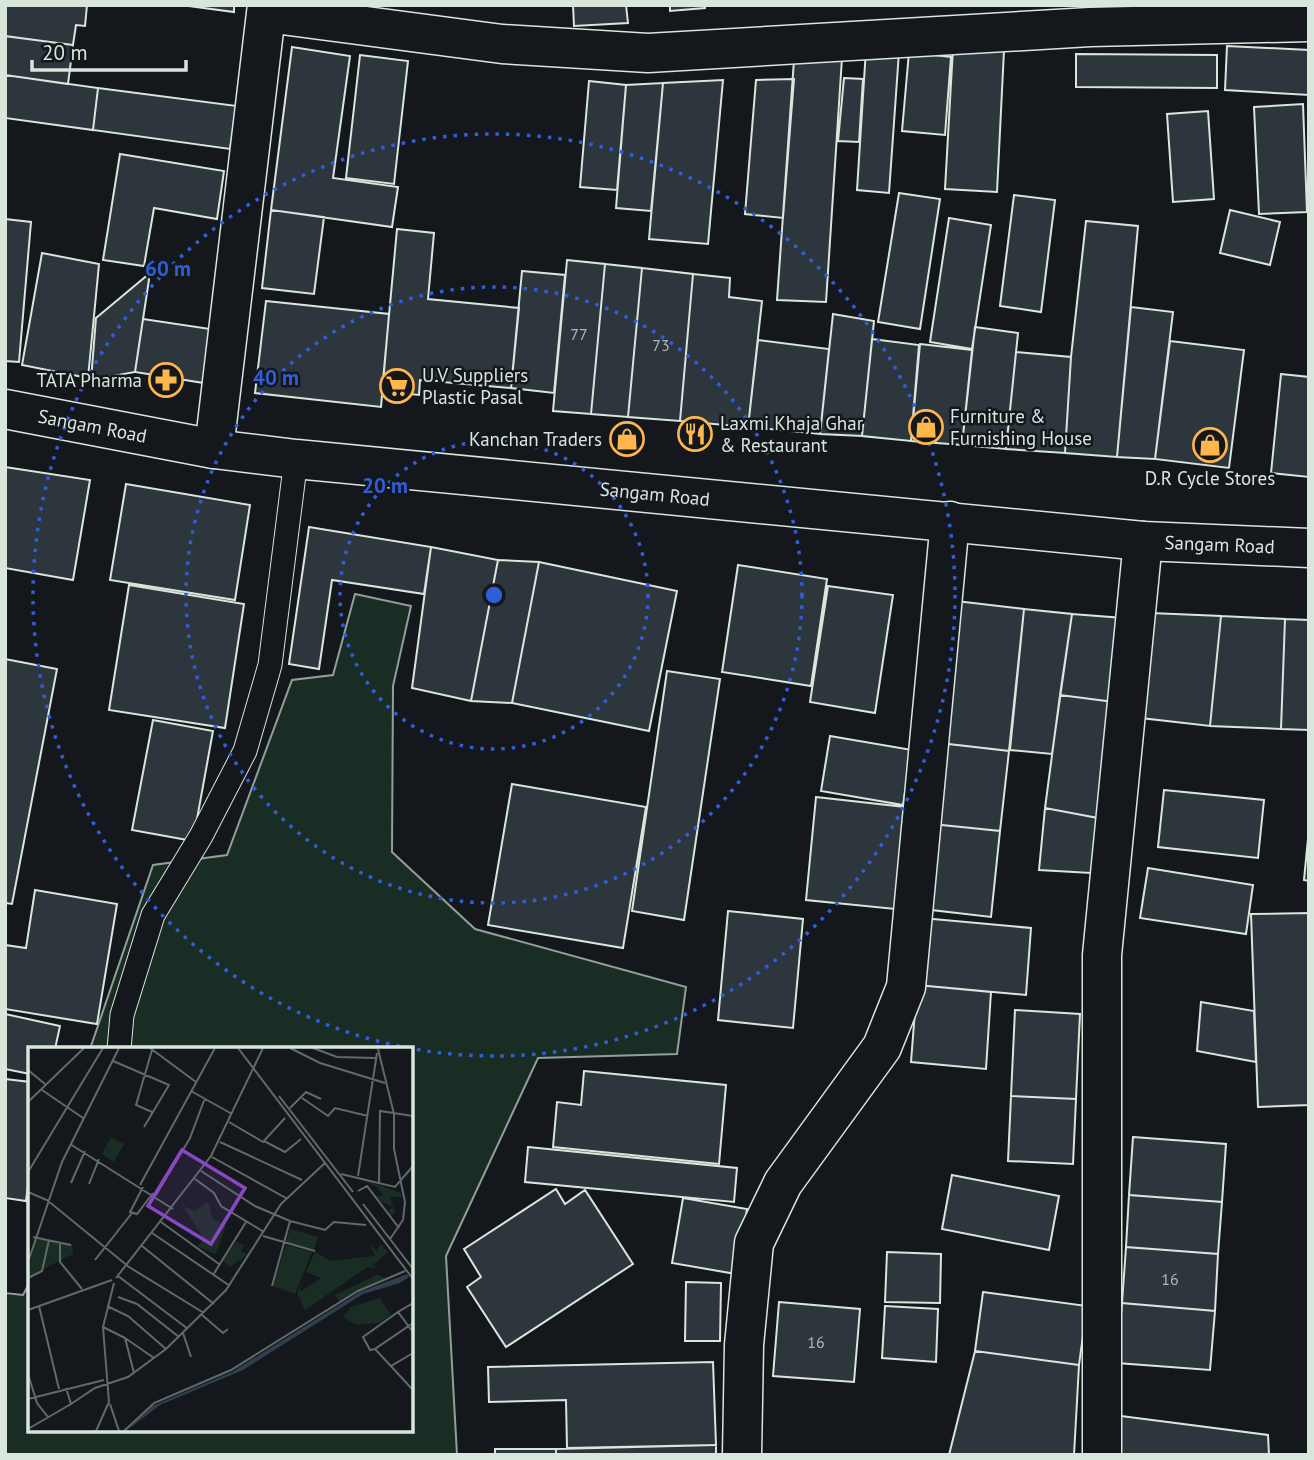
<svg xmlns="http://www.w3.org/2000/svg" width="1314" height="1460" font-family="'PT Sans',sans-serif">
	<style>
		.green { fill: #1a2d24; stroke: #939e99; stroke-width: 2 }
		.building { fill: #2c363c; stroke: #d8e6dc; stroke-width: 2 }
		.lines { fill: none; stroke-linecap: round; stroke-linejoin: round }
		.lane-casing { stroke: #d8e6dc; stroke-width: 25 }
		.street-casing { stroke: #d8e6dc; stroke-width: 41 }
		.secondary-casing { stroke: #d8e6dc; stroke-width: 41 }
		.lane { stroke: #14181c; stroke-width: 23 }
		.street { stroke: #14181c; stroke-width: 38 }
		.secondary { stroke: #14181c; stroke-width: 38 }
		.ring { fill: none; stroke: #305dd8; stroke-width: 3.5; stroke-dasharray: 3.5 7 }
		.labels { text-anchor: middle; dominant-baseline: central; stroke-width: 5; stroke-linejoin: round; paint-order: stroke }
		.number-label { font-size: 16px; fill: #adbab4 }
		.poi-label { font-size: 19px; fill: #d8e6dc; stroke: #14181c; text-anchor: start }
		.street-label { font-size: 19px; fill: #d8e6dc; stroke: #14181c }
		.inset-road { fill: none; stroke: #626a69; stroke-width: 2 }
		.view { fill: #8948c3; fill-opacity: 0.15; stroke: #8948c3; stroke-width: 3.5 }
		.inset-edge { fill: none; stroke: #d8e6dc; stroke-width: 3.5 }
		.centre { fill: #305dd8; stroke: #14181c; stroke-width: 3.5 }
		.ring-label { font-size: 21px; text-anchor: middle; font-weight: bold; fill: #305dd8; stroke: #14181c; stroke-width: 5; stroke-linejoin: round; paint-order: stroke }
	</style>
	<rect width="100%" height="100%" fill="#14181c"/>
	<!-- green -->
	<path class="green" d="M355 594 411 606 393 686 392 852 475 929 686 987 677 1054 538 1058 446 1256 457 1455H5V1293L23 1295 30 1282V1430H411V1049H90L153 865 227 855 292 680 333 675Z"/>
	<!-- building -->
	<path class="building" d="M5 5H87L85 26 76 25 73 45 5 36Z
		M181 5H234V12Z
		M573 5H626L628 23 574 26Z
		M670 5H705V8L670 11Z
		M5 36 73 45 68 84 5 75Z
		M1227 46 1309 50V95L1225 90Z
		M292 47 350 56 333 178 398 187 392 227 271 210Z
		M953 48 1004 50 997 192 945 189Z
		M866 49 899 52 889 193 857 190Z
		M909 52 951 57 945 135 902 131Z
		M1076 54 1217 55V88L1076 87Z
		M360 55 408 61 394 184 346 178Z
		M842 58 826 302 777 300 794 60Z
		M5 75 98 88 93 130 5 118Z
		M844 78 863 79 859 142 838 141Z
		M794 79 783 218 745 214 756 80Z
		M723 80 708 244 649 239 663 83Z
		M589 81 626 85 617 190 580 187Z
		M663 83 651 211 616 208 626 85Z
		M98 88 237 106 230 149 93 130Z
		M1303 104 1307 212 1259 214 1254 107Z
		M1208 111 1214 199 1173 202 1167 114Z
		M120 154 224 171 217 219 154 208 144 266 103 260Z
		M899 193 940 199 920 329 878 322Z
		M1014 195 1055 200 1041 312 1000 306Z
		M271 210 324 217 314 294 262 288Z
		M1230 210 1280 222 1270 265 1220 253Z
		M949 218 991 225 972 349 930 342Z
		M5 219 31 222 19 362 5 361Z
		M1086 221 1138 226 1117 457 1065 453 1071 357Z
		M397 229 434 233 428 299 519 308 511 388 420 380 419 395 382 391Z
		M42 253 99 264 88 378 22 365Z
		M567 260 605 264 591 414 553 411Z
		M605 264 642 268 628 417 591 414Z
		M642 268 693 274 680 421 628 417Z
		M522 271 565 275 554 393 511 388Z
		M150 273 135 372 91 380 96 318Z
		M693 274 730 278 729 297 762 301 748 427 680 421Z
		M266 301 389 314 381 407 255 393Z
		M1131 307 1173 312 1155 459 1117 457Z
		M833 314 874 321 862 436 820 434Z
		M143 319 217 330 210 384 135 372Z
		M975 327 1018 333 1006 449 962 445Z
		M872 339 919 345 911 441 862 436Z
		M758 340 829 349 820 434 748 427Z
		M1170 341 1244 350 1229 468 1155 459Z
		M920 344 972 350 962 445 911 441Z
		M1016 352 1071 357 1065 453 1006 449Z
		M1281 374 1309 377V477L1271 473Z
		M5 467 90 480 73 580 5 568Z
		M126 484 250 505 235 600 110 580Z
		M309 527 431 547 424 594 332 580 319 669 289 664Z
		M431 547 498 560 471 701 412 688Z
		M498 560 539 562 512 703 471 701Z
		M539 562 677 591 649 731 512 703Z
		M738 565 827 579 811 686 722 672Z
		M129 585 244 604 225 728 109 710Z
		M828 586 893 595 875 713 810 702Z
		M956 601 1024 609 1009 751 940 743Z
		M1024 609 1072 614 1052 754 1010 750Z
		M1151 613 1221 616 1210 726 1141 718Z
		M1072 614 1123 618 1114 702 1060 695Z
		M1221 616 1285 619 1281 729 1210 726Z
		M1285 619 1309 620V730L1281 729Z
		M5 659 57 669 12 904 5 903Z
		M667 671 720 679 684 920 632 911Z
		M1060 695 1114 702 1098 818 1045 808Z
		M153 720 213 731 193 841 132 830Z
		M830 736 912 750 903 805 821 791Z
		M940 743 1009 751 1000 831 932 824Z
		M512 784 646 807 623 948 488 925Z
		M1164 790 1264 800 1258 858 1158 847Z
		M816 797 905 807 895 909 806 900Z
		M1045 808 1098 818 1091 873 1039 870Z
		M932 824 1000 831 991 917 923 909Z
		M1309 828V881L1304 880Z
		M1148 868 1253 885 1246 934 1140 918Z
		M35 890 117 904 97 1024 5 1009V945L26 948Z
		M728 911 803 919 793 1028 718 1020Z
		M1309 913V1105L1258 1107 1251 914Z
		M922 918 1031 928 1026 995 917 985Z
		M917 985 991 992 986 1069 911 1062Z
		M1201 1002 1254 1011 1256 1062 1197 1051Z
		M1015 1010 1080 1014 1076 1099 1011 1096Z
		M5 1014 60 1026 55 1049H30V1074L5 1069Z
		M584 1071 726 1085 719 1164 553 1147 557 1102 581 1105Z
		M5 1079 30 1082V1171L26 1201 5 1198Z
		M1011 1096 1076 1099 1073 1164 1008 1161Z
		M1133 1137 1226 1144 1222 1202 1129 1195Z
		M528 1147 737 1168 734 1202 525 1182Z
		M952 1175 1059 1196 1049 1250 942 1229Z
		M556 1189 565 1204 585 1190 633 1264 506 1347 467 1287 481 1277 464 1249Z
		M1129 1195 1222 1202 1218 1254 1126 1247Z
		M683 1198 747 1209 736 1274 672 1263Z
		M1126 1247 1218 1254 1215 1311 1122 1303Z
		M887 1252 941 1254 940 1303 885 1302Z
		M686 1282 721 1283 720 1341H685Z
		M983 1292 1087 1306 1079 1365 975 1351Z
		M779 1302 860 1309 854 1382 773 1376Z
		M1122 1303 1215 1311 1210 1370 1117 1363Z
		M885 1306 938 1309 936 1362 882 1358Z
		M975 1351 1079 1365 1074 1455H949Z
		M713 1362 716 1445 567 1448 566 1400 489 1402 488 1367Z
		M1121 1416 1268 1435 1269 1455H1119Z
		M716 1445V1455H556V1449Z
		M495 1449H556V1455H495Z"/>
	<g class="lines">
		<!-- lane casing -->
		<g class="lane-casing">
			<path id="lane" d="M119 1049 122 1015 153 915 201 836 245 751 270 665 296 459"/>
		</g>
		<!-- street casing -->
		<g class="street-casing">
			<path id="street" d="M267 13 502 44 648 53 1090 27 1309 22
				M214 449 267 5
				M742 1455 744 1345 754 1243 783 1183 882 1047 906 987 950 521
				M1102 1455V955L1143 541"/>
		</g>
		<!-- secondary casing -->
		<g class="secondary-casing">
			<g id="secondary">
				<path id="s1" d="M5 409 214 449 296 459 1143 541 1309 548"/>
			</g>
		</g>
		<!-- lane -->
		<use href="#lane" class="lane"/>
		<!-- street -->
		<use href="#street" class="street"/>
		<!-- secondary -->
		<use href="#secondary" class="secondary"/>
	</g>
	<!-- distance rings -->
	<g class="ring">
		<circle cx="494" cy="595" r="154"/>
		<circle cx="494" cy="595" r="308"/>
		<circle cx="494" cy="595" r="461"/>
	</g>
	<!-- icons -->
	<defs>
		<g id="pharmacy-ring" transform="scale(1.75)"><circle r="9.5" fill="#14181c" stroke="#ffb74d" stroke-width="1.5"/><path d="M-2-6h4v4h4v4h-4v4h-4v-4h-4v-4h4Z" fill="#ffb74d"/></g>
		<g id="supermarket-ring" transform="scale(1.75)"><circle r="9.5" fill="#14181c" stroke="#ffb74d" stroke-width="1.5"/><path d="M-6-5.5h2.5l.6 2H6L4.5 2H-2.5L-4.4-4H-6ZM-1.5 3.2a1.3 1.3 0 1 0 .1 0ZM3 3.2a1.3 1.3 0 1 0 .1 0Z" fill="#ffb74d"/></g>
		<g id="shop-ring" transform="scale(1.75)"><circle r="9.5" fill="#14181c" stroke="#ffb74d" stroke-width="1.5"/><path d="M-5-2.5h2.3a2.7 3.5 0 0 1 5.4 0H5L5.5 6h-11ZM-1.5-2.5h3a1.5 2.3 0 0 0-3 0Z" fill="#ffb74d"/></g>
		<g id="restaurant-ring" transform="scale(1.75)"><circle r="9.5" fill="#14181c" stroke="#ffb74d" stroke-width="1.5"/><path d="M-5-6h1v4h1v-4h1v4h1v-4h1v5L-1.5 .5V6h-2V.5L-5-1ZM5-6V6H3V1.5H1.5Q1.5-4 5-6Z" fill="#ffb74d"/></g>
	</defs>
	<g fill-rule="evenodd">
		<use href="#pharmacy-ring" x="166" y="380"/>
		<use href="#supermarket-ring" x="397" y="386"/>
		<use href="#shop-ring" x="926" y="427"/>
		<use href="#restaurant-ring" x="695" y="434"/>
		<use href="#shop-ring" x="627" y="439"/>
		<use href="#shop-ring" x="1210" y="445"/>
	</g>
	<g class="labels">
		<!-- number labels -->
		<g class="number-label">
			<text x="579" y="334">77</text>
			<text x="661" y="345">73</text>
			<text x="1170" y="1279">16</text>
			<text x="816" y="1342">16</text>
		</g>
		<!-- poi labels -->
		<g class="poi-label">
			<text x="422" y="375">U.V Suppliers<tspan x="422" dy="22">Plastic Pasal</tspan></text>
			<text x="142" y="380" text-anchor="end">TATA Pharma</text>
			<text x="950" y="416">Furniture &amp;<tspan x="950" dy="22">Furnishing House</tspan></text>
			<text x="720" y="423">Laxmi Khaja Ghar<tspan x="720" dy="22">&amp; Restaurant</tspan></text>
			<text x="602" y="439" text-anchor="end">Kanchan Traders</text>
			<text x="1210" y="478" text-anchor="middle">D.R Cycle Stores</text>
		</g>
		<!-- street labels -->
		<g class="street-label">
			<text stroke="none"><textPath href="#s1" startOffset="89">Sangam Road</textPath></text>
			<text stroke="none"><textPath href="#s1" startOffset="656">Sangam Road</textPath></text>
			<text stroke="none"><textPath href="#s1" startOffset="1223">Sangam Road</textPath></text>
		</g>
	</g>
	<!-- overview -->
	<g transform="translate(28 1047)">
		<rect width="385" height="385" fill="#14181c"/>
		<path d="M83 90 96 97 86 115 74 107ZM328 130 373 146 374 150H362L367 165 363 169 360 164 365 160 353 155 348 149H356L349 140ZM180 155 185 172 198 179 188 207 169 200 176 192 155 159 167 164ZM262 182 290 190 286 202 258 195ZM7 192 44 197 45 207 0 230ZM208 195 216 198 213 204 219 208 202 220 195 214ZM341 195 348 204 353 197 360 205 344 219 355 221 339 220 277 263 269 246 274 236 272 245 293 231 278 225 287 205 303 214 347 209ZM258 198 284 205 267 247 245 239ZM349 228 357 231 312 255 307 248ZM352 251 363 268 351 276 329 278 315 270 323 260Z" fill="#1a2d24"/>
		<path d="M379 227 381 230 372 236 335 247 215 323 132 358 98 384 124 359 204 325 332 245Z" fill="#2f3f4d"/>
		<path class="inset-road" d="M122 1 168 35M210 1 385 232M262 1 292 16 357 36M285 1 309 10 348 11M350 2 366 67V102L377 155 375 173 362 192M124 3 108 58 124 65M85 14 141 38 116 80M0 23 17 37M14 43 55 71M163 44 204 67M251 49 325 145M274 51 300 69 307 61 340 69M0 55 56 1M262 61 278 45 293 52M201 75 235 95 257 71M236 94 257 105 273 92M192 95 274 133M42 97 145 162M184 110 258 151M173 124 227 159 262 174 297 183 306 175 338 178M0 125 75 1M313 127 367 140 385 119M330 129 349 6M167 132 186 146 193 159 236 185M351 135 352 64 385 69M43 136 57 104M61 137 71 112M112 138 187 1M115 140 102 165 109 167 125 146M330 144 339 139 371 181M0 145 19 153 101 220 176 266M128 148 162 91 177 51M335 157 385 222M133 175 191 217M124 186 202 239M235 189 287 204M5 190 43 198M32 195V215L54 242M114 199 186 257M67 213 104 166M0 215 34 115 91 1M185 228 218 175M90 229 160 282M0 231 14 224 21 193M88 231 183 109 235 1M244 239 262 174M90 250 109 257 151 290M385 256 370 265 385 285M11 259 31 342M79 259 100 269 138 302M0 263 84 233M174 268 195 286 200 282M385 276 347 302 385 343M75 280 97 291M155 286 163 310M347 302 342 303 335 290 370 265M363 319 385 306M106 326 97 291 126 311M0 327 9 356 20 370M38 341 43 357 67 341 100 330 138 302 198 243 253 157 297 116M0 352 76 333M82 357 91 384M0 382 43 357M68 384 81 355 75 280 86 236M96 384 126 356 203 323 330 244 377 224"/>
		<path class="view" d="M154 103 217 141 183 197 120 159Z"/>
		<rect width="385" height="385" class="inset-edge"/>
	</g>
	<circle cx="494" cy="595" r="10" class="centre"/>
	<g class="ring-label">
		<text x="168" y="276">60 m</text>
		<text x="276" y="385">40 m</text>
		<text x="385" y="493">20 m</text>
	</g>
	<!-- border -->
	<rect width="1314" height="1460" fill="none" stroke="#d8e6dc" stroke-width="14"/>
	<!-- scale -->
	<path d="M32 60v10h154v-10" fill="none" stroke="#d8e6dc" stroke-width="3.5"/>
	<text x="42" y="60" font-size="21" fill="#d8e6dc" stroke="#14181c" stroke-width="5" paint-order="stroke">20 m</text>
</svg>
